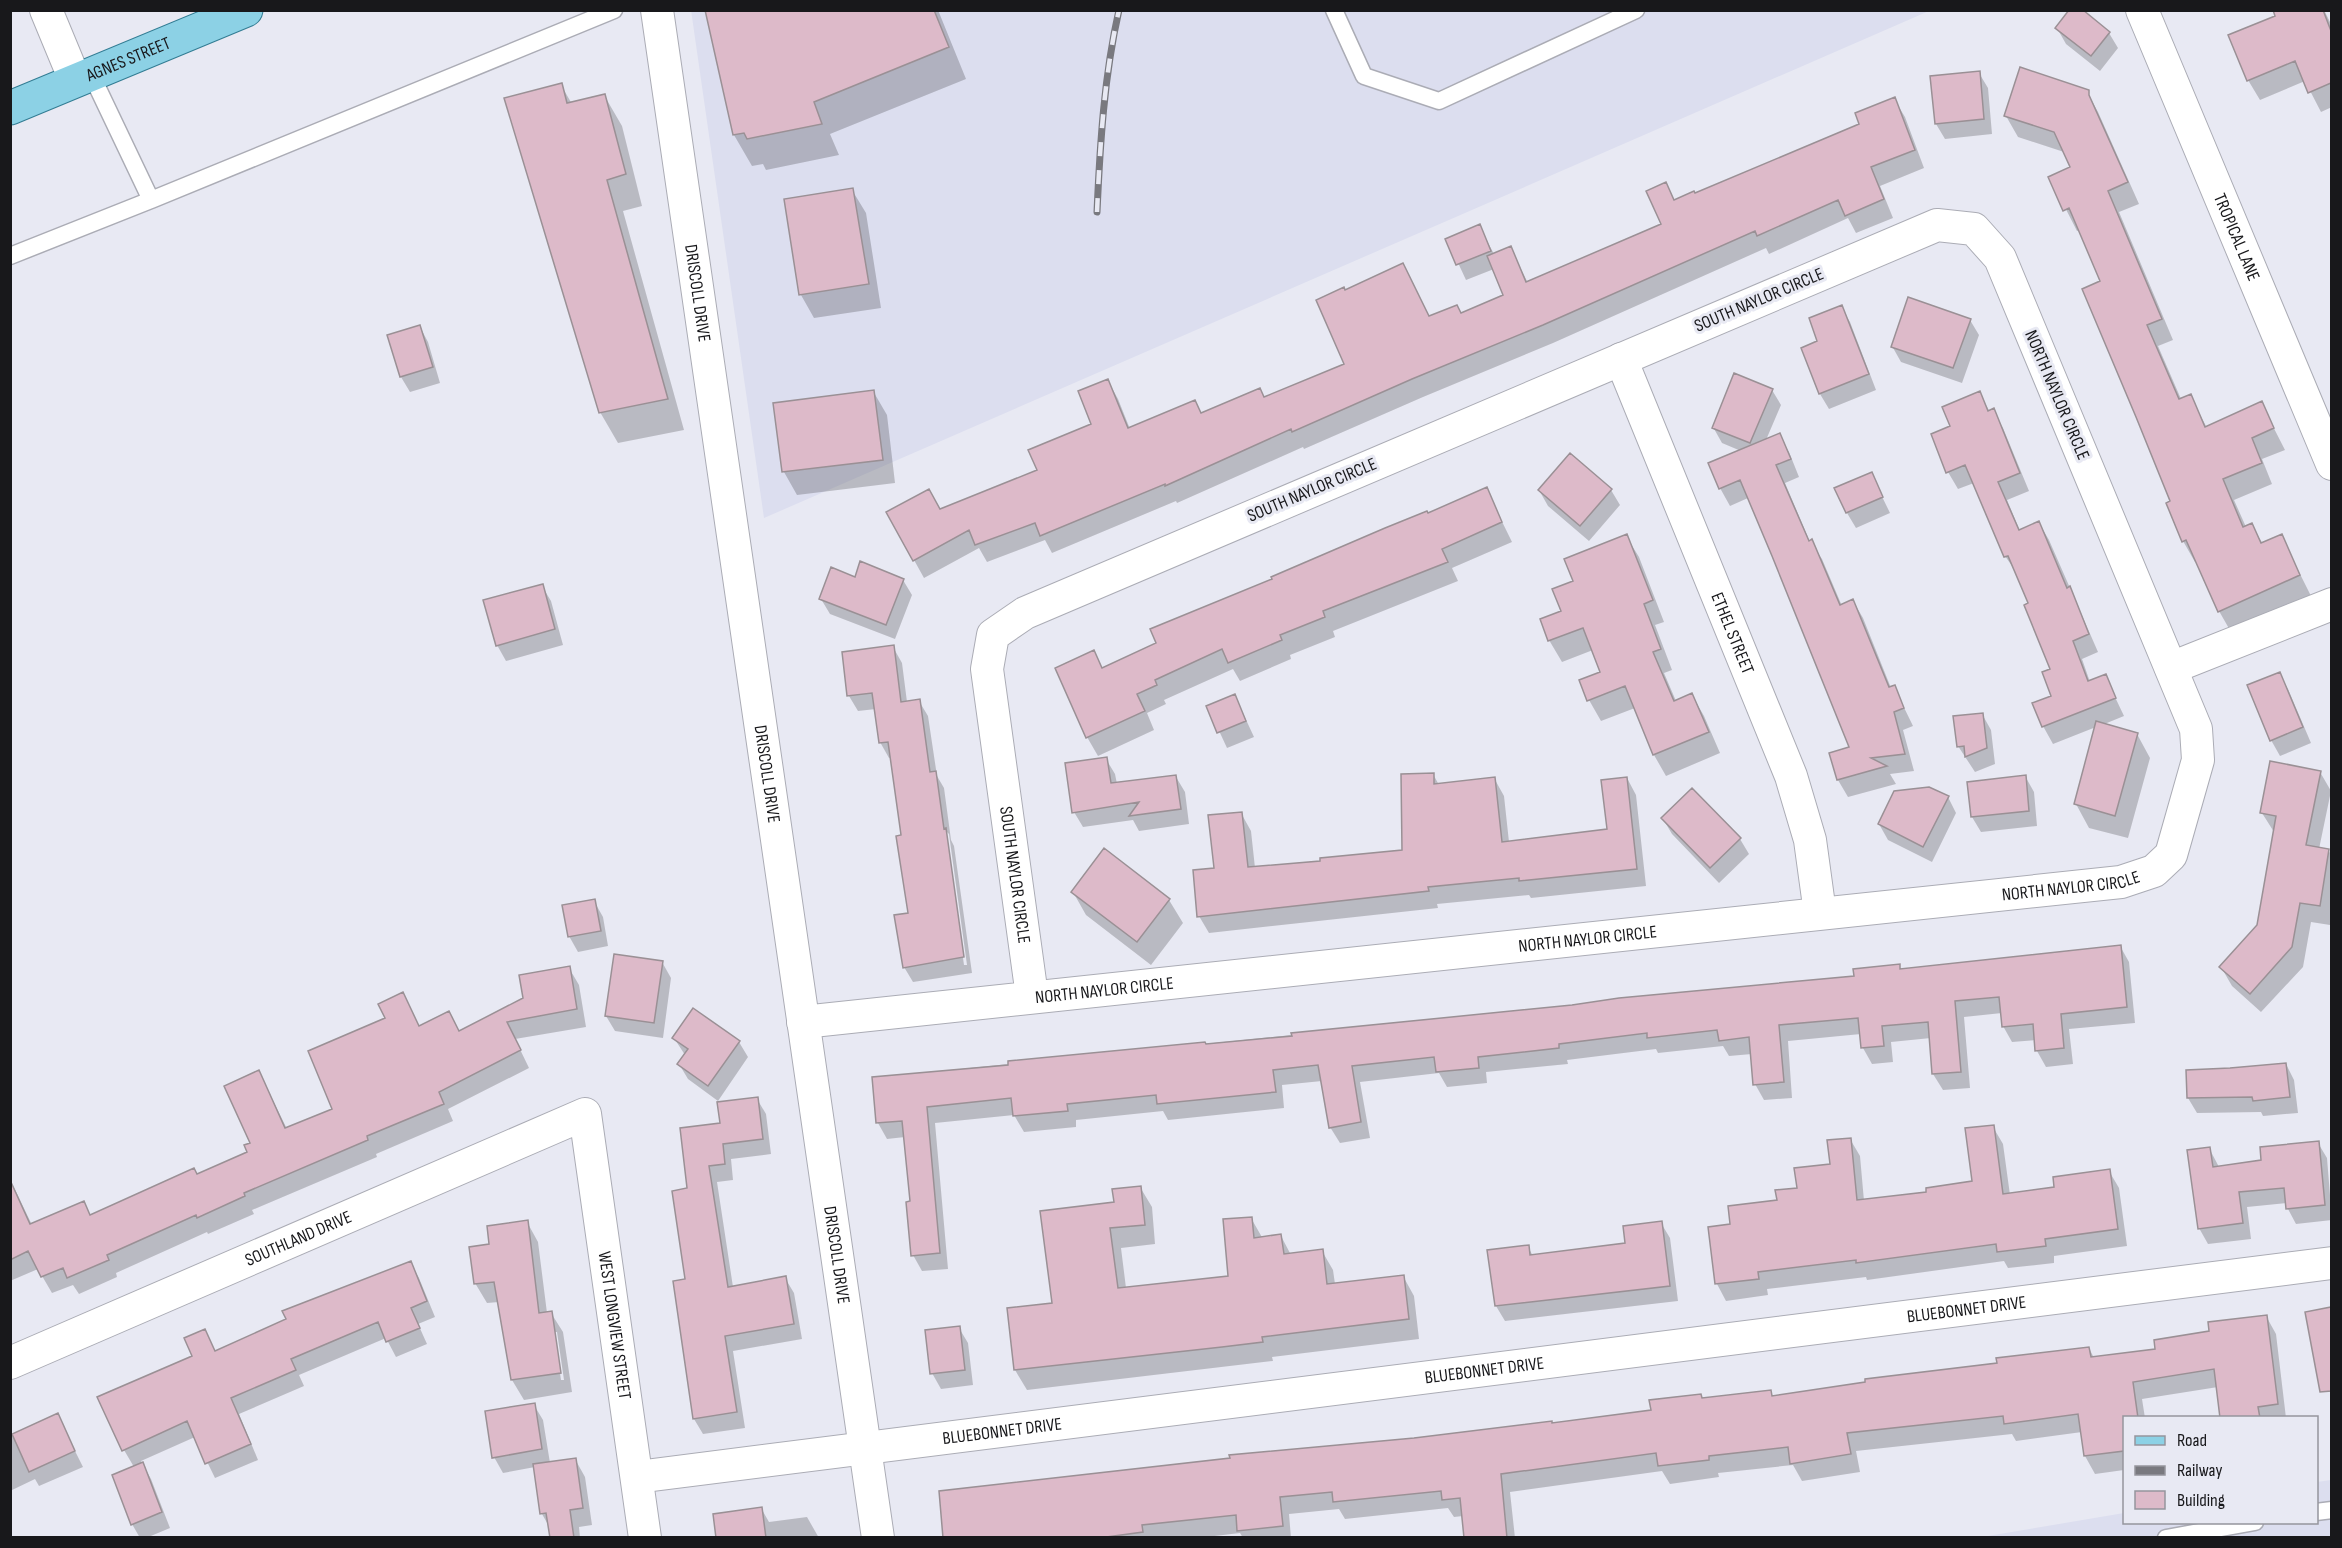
<svg xmlns="http://www.w3.org/2000/svg" width="2342" height="1548" font-family="'Sofia Sans Condensed',sans-serif">
	<style>
		.built { fill: #dcdeef }
		.shadow { fill: #0003; fill-rule: evenodd }
		.building { fill: #ddbac9; stroke: #9a9095; stroke-width: 1.5 }
		.lines { fill: none; stroke-linecap: round; stroke-linejoin: round }
		.service-casing { stroke: #abacb5; stroke-width: 19 }
		.minor-casing { stroke: #abacb5; stroke-width: 34 }
		.primary-casing { stroke: #327c93; stroke-width: 35 }
		.service { stroke: #fff; stroke-width: 16 }
		.minor { stroke: #fff; stroke-width: 32 }
		.primary { stroke: #8cd1e5; stroke-width: 33 }
		.rail-casing { stroke: #79797f; stroke-width: 7 }
		.rail { stroke: #e8e9f3; stroke-width: 4.5; stroke-dasharray: 14; stroke-linecap: butt }
		.labels { text-anchor: middle; dominant-baseline: central; stroke-width: 6; stroke-linejoin: round; paint-order: stroke }
		.street-label { font-size: 18px; fill: #18181b; stroke: #e8e9f3 }
	</style>
	<rect width="100%" height="100%" fill="#e8e9f3"/>
	<!-- built -->
	<path class="built" d="M691 10 1929 11 764 518Z
		M2331 1480V1537L1976 1538 2124 1513V1522H2316L2317 1482Z"/>
	<!-- shadow -->
	<path class="shadow" d="M707 10H938L966 79 830 134 839 155 766 170 763 164 752 166 734 135Z
		M2275 10H2324L2332 26V107L2321 112 2305 81 2260 100 2248 80 2277 17Z
		M2057 28 2109 33 2118 48 2100 71 2066 44Z
		M1979 73 1988 88 1992 134 1945 139 1936 124Z
		M561 85 572 104 604 95 622 126 642 206 623 211 684 430 618 443 600 412Z
		M2086 90 2098 112 2139 204 2119 212 2173 340 2158 346 2181 399 2190 395 2207 428 2261 403 2285 450 2262 459 2272 484 2234 500 2246 527 2251 525 2263 544 2281 536 2311 596 2231 632 2219 611 2197 561 2195 562 2183 541 2102 282 2080 230 2077 231 2050 178 2072 168 2064 152 2018 137 2006 116Z
		M1894 99 1905 117 1924 168 1880 186 1893 218 1856 233 1848 218 1769 254 1766 248 1553 343 1423 397 1304 449 1303 447 1177 503 1176 501 1052 553 1045 540 987 562 979 548 924 578 914 560 940 511 1039 471 1093 424 1108 381 1118 399 1130 429 1194 402 1202 415 1264 399 1346 365 1345 292 1429 318 1461 314 1505 296 1494 269 1466 280 1447 239 1479 226 1494 254 1510 248 1528 283 1663 225 1665 184 1675 201 1694 195 1861 125Z
		M852 190 866 213 881 308 814 318 801 295 785 201Z
		M1841 307 1850 322 1876 390 1829 409 1820 394 1803 349 1819 342Z
		M1970 320 1979 335 1962 383 1901 362 1892 346Z
		M420 327 428 342 440 383 410 392 401 377Z
		M1772 390 1781 405 1766 440 1779 435 1789 452 1799 477 1785 483 1810 542 1822 559 1842 606 1853 601 1863 618 1891 688 1894 687 1913 726 1903 730 1914 771 1890 774 1896 784 1848 797 1838 780 1851 748 1748 498 1730 506 1720 488 1741 451 1722 443 1713 427Z
		M873 391 887 415 895 483 797 495 784 472 775 404Z
		M1979 393 1990 412 1993 410 2003 428 2029 491 2007 500 2020 531 2039 523 2049 540 2098 652 2082 659 2090 682 2105 676 2124 716 2102 725 2137 734 2150 758 2128 838 2089 828 2076 804 2096 727 2053 744 2043 726 2053 697 2052 669 2030 604 2017 573 2005 556 1974 483 1958 489 1948 472 1951 427Z
		M1871 474 1890 513 1856 528 1847 513Z
		M1486 489 1512 542 1452 568 1458 581 1333 631 1335 637 1290 655 1291 659 1240 681 1233 669 1164 700 1166 704 1147 713 1154 730 1098 756 1087 737 1093 652 1103 669Z
		M1539 490H1611L1620 505 1589 541 1548 506Z
		M1626 536 1639 557 1664 622 1655 625 1672 670 1664 673 1676 701 1692 695 1704 716 1720 753 1666 776 1654 755 1635 708 1601 721 1589 700 1602 673 1593 650 1562 662 1549 640 1575 582Z
		M903 580 912 595 895 639 830 614 821 599Z
		M542 586 551 601 563 645 506 661 497 645Z
		M893 647 902 663 907 702 919 701 928 716 937 776 944 788 951 840 954 846 972 973 913 982 904 967 909 914 903 837 892 757 889 758 880 742 876 709 858 711 849 696ZM945 830 949 834 967 965H964Z
		M2279 674 2288 689 2311 743 2280 756 2271 740Z
		M1235 696 1254 737 1227 748 1208 707Z
		M1982 714 1991 730 1995 764 1975 772 1958 746Z
		M1106 759 1115 774 1117 784 1176 777 1185 792 1189 824 1139 831 1133 820 1083 827 1074 812Z
		M2320 772 2331 791 2319 849 2328 850 2332 856 2330 925 2311 922 2303 967 2261 1012 2232 986 2221 967 2258 926 2274 832 2262 813Z
		M1433 774 1439 785 1494 778 1504 796 1509 842 1609 831 1627 778 1636 795 1646 886 1531 898 1529 895 1437 904 1438 908 1209 933 1199 916 1215 869 1241 813 1251 831 1255 868 1322 862 1404 851Z
		M2025 776 2034 792 2037 826 1981 832 1972 817Z
		M1948 797 1956 813 1932 862 1888 840 1879 824Z
		M1663 819 1740 839 1749 854 1719 883 1672 834Z
		M1073 892 1169 900 1183 923 1151 965 1086 915Z
		M594 901 603 917 608 946 578 952 569 936Z
		M2120 946 2129 962 2135 1023 2069 1029 2073 1064 2046 1067 2037 1051 2036 1040 2012 1042 2003 1026 2002 1013 1964 1017 1970 1088 1943 1090 1933 1074 1931 1038 1891 1042 1893 1062 1872 1064 1863 1048 1861 1034 1788 1041 1792 1098 1764 1100 1755 1084 1752 1054 1729 1056 1723 1046 1658 1053 1656 1049 1567 1060 1568 1064 1486 1072 1487 1083 1447 1087 1439 1073 1360 1082 1370 1138 1340 1143 1330 1127 1322 1081 1282 1085 1284 1108 1168 1120 1163 1111 1076 1120V1127L1024 1132 1014 1115 935 1123 948 1269 922 1271 913 1255 912 1203 905 1137 887 1139 878 1123 873 1078 1855 977 1899 966 1902 971Z
		M662 962 671 978 663 1038 615 1031 606 1016Z
		M569 968 579 985 586 1027 515 1039 529 1068 448 1109 453 1121 376 1154 377 1157 252 1210 254 1214 208 1234 207 1232 116 1273 117 1277 79 1294 73 1285 52 1293 38 1269 10 1281V1179L32 1225 83 1203 91 1216 197 1176 249 1152 252 1143 259 1072 287 1129 334 1110 402 994 420 1027 459 1032 524 999Z
		M674 1038 739 1042 748 1057 718 1101 688 1079 679 1064 685 1055Z
		M2286 1064 2294 1080 2298 1113 2263 1116 2261 1112 2197 1113 2188 1098Z
		M757 1099 766 1114 771 1154 731 1159 733 1180 717 1182 733 1287 785 1278 794 1293 802 1339 733 1351 745 1428 703 1434 694 1419 687 1280 689 1189 721 1124Z
		M1993 1127 2003 1144 2010 1195 2056 1189 2109 1171 2119 1188 2127 1246 2054 1256V1263L2008 1268 2004 1261 1867 1280 1866 1277 1767 1289 1768 1295 1726 1301 1717 1284 1732 1226 1799 1189 1831 1165 1850 1139 1860 1156 1864 1201 1928 1193 1974 1182Z
		M2318 1143 2327 1158 2332 1220 2296 1224 2288 1209 2287 1203 2247 1207 2251 1239 2208 1244 2199 1228 2209 1148 2219 1167 2263 1162Z
		M1140 1187 1152 1207 1155 1244 1121 1248 1126 1288 1229 1277 1251 1218 1263 1239 1281 1236 1291 1255 1322 1251 1333 1270 1335 1284 1403 1276 1414 1296 1419 1339 1272 1357 1273 1361 1027 1390 1015 1370 1009 1309 1053 1304 1115 1203Z
		M527 1222 538 1242 547 1313H551L563 1332 572 1392 524 1400 512 1380 499 1302 487 1303 475 1283 491 1245ZM554 1332H557L564 1380H561Z
		M1661 1223 1670 1238 1678 1301 1505 1321 1496 1306 1489 1251 1528 1247 1533 1256 1626 1244Z
		M410 1262 419 1278 435 1317 418 1324 427 1344 396 1357 386 1338 299 1375 304 1386 239 1414 258 1460 215 1478 195 1437 141 1461 151 1479 170 1528 146 1538H140L132 1524 134 1467 124 1450 194 1356 204 1331 216 1352Z
		M2332 1308V1369L2324 1370 2307 1313Z
		M2266 1316 2276 1334 2286 1418H2222L2218 1387 2142 1399 2145 1418H2124V1470L2095 1474 2085 1456 2082 1432 2016 1441 2012 1434 1856 1451 1860 1472 1802 1481 1793 1465 1718 1473 1719 1477 1670 1484 1662 1471 1510 1492 1515 1538H1465L1463 1516 1454 1517 1448 1508 1345 1519 1339 1509 1289 1514 1291 1538H1243L1240 1533 1198 1538H945L1552 1425 1652 1412 1702 1399 1770 1391 1774 1398 2089 1348 2094 1358 2157 1350Z
		M959 1328 968 1343 973 1385 941 1389 932 1373Z
		M534 1405 543 1420 550 1463 575 1459 585 1477 592 1525 579 1527 580 1538H551L550 1528 542 1514 535 1467 503 1473 494 1457Z
		M57 1415 83 1467 39 1486 35 1479 10 1491V1436Z
		M761 1508 769 1522 807 1517 819 1538H717Z"/>
	<!-- building -->
	<path class="building" d="M705 10H934L949 47 814 102 822 124 747 139 744 133 733 135Z
		M2069 10H2083L2110 32 2091 56 2055 28Z
		M2273 10H2323L2331 31V83L2308 93 2295 61 2247 81 2228 35 2275 16Z
		M2020 67 2089 90V95L2128 182 2108 191 2162 319 2147 325 2179 399 2191 394 2205 427 2262 401 2274 428 2252 438 2262 463 2223 479 2243 527 2252 523 2261 543 2282 534 2300 575 2218 612 2186 540 2182 542 2166 503 2170 501 2136 417 2082 289 2100 281 2069 208 2063 211 2048 177 2070 167 2054 132 2004 116Z
		M1980 71 1984 119 1935 124 1930 76Z
		M562 83 567 103 605 94 626 174 607 180 668 399 599 413 504 98Z
		M1895 97 1915 150 1871 167 1884 199 1845 216 1838 200 1757 236 1755 231 1543 325 1412 379 1292 432 1291 429 1165 486V484L1040 536 1035 523 975 545 969 530 913 561 886 512 929 489 940 509 1037 470 1028 450 1091 424 1078 391 1108 379 1128 428 1195 400 1201 413 1260 388 1264 397 1344 364 1316 300 1344 287 1345 290 1403 263 1429 316 1457 305 1461 313 1503 295 1487 256 1511 246 1526 282 1661 224 1646 191 1666 182 1674 200 1694 191 1695 193 1859 124 1855 113Z
		M853 188 869 284 799 295 784 199Z
		M1480 224 1491 251 1456 265 1445 239Z
		M1908 297 1971 319 1953 368 1891 347Z
		M1842 305 1869 374 1819 394 1801 348 1817 341 1809 318Z
		M420 325 433 367 400 377 387 335Z
		M1734 373 1773 389 1750 443 1712 428Z
		M874 390 883 460 782 472 773 403Z
		M1980 391 1988 411 1994 408 2020 473 1998 482 2019 530 2039 521 2067 588 2070 586 2089 634 2073 641 2088 681 2106 674 2116 698 2042 727 2032 703 2051 696 2042 672 2050 669 2024 605 2028 603 2008 556 2004 557 1965 465 1946 473 1931 434 1950 426 1942 407Z
		M1780 433 1791 459 1776 465 1809 541 1812 539 1840 605 1853 599 1889 687 1895 685 1904 708 1894 712 1905 754 1871 758 1887 766 1837 780 1829 753 1849 747 1772 556 1740 480 1719 489 1708 463Z
		M1570 453 1612 489 1580 526 1538 490Z
		M1872 472 1883 497 1846 513 1834 488Z
		M1487 487 1502 522 1442 549 1448 562 1323 611 1325 617 1280 635 1282 640 1228 663 1222 649 1155 680 1157 685 1137 694 1145 711 1086 738 1055 668 1094 650 1102 668 1156 643 1150 629 1272 579 1271 577 1385 528 1427 511 1428 513Z
		M1627 534 1653 600 1644 604 1661 649 1653 652 1674 701 1692 693 1709 732 1653 755 1625 686 1587 701 1579 680 1600 672 1583 628 1548 641 1540 619 1561 611 1552 589 1573 581 1564 559Z
		M860 561 904 579 886 625 819 599 831 567 855 577Z
		M543 584 555 629 496 646 483 600Z
		M894 645 901 702 920 699 930 772 936 771 944 829 946 828 964 957 903 968 894 915 908 913 896 836 901 835 888 742 879 743 872 693 847 696 842 652Z
		M2280 672 2303 727 2270 741 2247 685Z
		M1235 694 1246 721 1217 733 1206 706Z
		M1983 713 1987 748 1965 757 1964 746 1957 747 1953 716Z
		M2096 721 2138 733 2115 816 2074 804Z
		M1107 757 1111 783 1176 775 1181 809 1129 816 1139 802 1072 813 1065 763Z
		M2270 761 2321 771 2306 845 2329 849 2320 906 2300 903 2292 947 2250 994 2219 967 2257 925 2276 816 2260 813Z
		M1434 773V784L1495 777 1502 842 1607 829 1601 780 1627 777 1637 869 1519 881V878L1428 887 1429 891 1197 917 1193 870 1214 868 1208 815 1242 812 1248 867 1320 861V858L1402 850 1401 774Z
		M2026 775 2029 811 1971 817 1967 782Z
		M1929 787 1949 796 1923 847 1878 824 1894 791Z
		M1692 788 1741 838 1710 868 1661 818Z
		M1104 848 1170 899 1137 942 1071 892Z
		M595 899 601 931 568 937 562 905Z
		M2121 945 2127 1007 2061 1014 2064 1048 2035 1051 2033 1024 2002 1027 1999 997 1955 1001 1961 1072 1932 1074 1928 1022 1882 1026 1884 1046 1861 1048 1858 1018 1779 1025 1784 1082 1753 1085 1749 1037 1719 1041 1717 1030 1647 1038V1033L1559 1044V1048L1478 1057 1479 1068 1436 1072 1434 1057 1352 1066 1361 1122 1329 1128 1318 1065 1273 1070 1276 1092 1157 1104 1156 1095 1067 1104 1068 1111 1013 1116 1011 1098 927 1107 940 1253 911 1256 906 1202 910 1201 902 1121 876 1123 872 1077 1008 1065V1061L1205 1042 1206 1044 1292 1036 1291 1033 1572 1005 1619 998 1854 976 1853 969 1900 964V969Z
		M614 954 663 961 654 1023 605 1016Z
		M570 966 577 1009 507 1022 521 1050 439 1092 444 1104 367 1136 368 1140 244 1193 245 1196 197 1218 196 1215 107 1255 109 1260 67 1278 63 1268 41 1277 28 1251 10 1260V1180L30 1224 84 1201 90 1215 194 1168 197 1174 247 1152 244 1145 250 1143 224 1086 259 1070 285 1128 332 1109 308 1051 385 1018 378 1004 403 992 419 1026 449 1011 459 1031 523 998 519 975Z
		M693 1008 740 1041 708 1086 677 1064 688 1049 672 1038Z
		M2286 1063 2290 1097 2253 1101 2252 1097 2187 1098 2186 1070 2230 1068Z
		M758 1097 763 1139 723 1144 725 1164 709 1166 728 1287 786 1276 794 1324 725 1336 737 1412 693 1419 673 1281 685 1279 672 1191 687 1188 680 1128 720 1123 717 1102Z
		M1994 1125 2003 1194 2054 1187 2053 1177 2110 1169 2118 1229 2045 1239 2046 1246 1997 1252 1996 1244 1856 1263V1260L1758 1272 1759 1279 1715 1284 1708 1227 1730 1224 1728 1206 1777 1200 1775 1190 1797 1188 1794 1168 1830 1164 1827 1140 1851 1138 1857 1200 1926 1192V1188L1972 1181 1965 1128Z
		M2319 1141 2325 1205 2286 1209 2284 1188 2239 1192 2243 1223 2198 1229 2187 1150 2210 1147 2213 1167 2261 1160 2260 1147Z
		M1141 1186 1145 1225 1110 1228 1118 1288 1228 1276 1223 1219 1252 1217 1254 1238 1281 1234 1284 1254 1323 1249 1327 1284 1404 1275 1409 1319 1262 1337 1263 1342 1222 1347 1014 1370 1007 1308 1052 1303 1040 1211 1114 1202 1112 1189Z
		M528 1220 539 1313 552 1311 561 1373 511 1380 494 1282 474 1284 469 1247 489 1244 487 1226Z
		M1662 1221 1670 1286 1495 1306 1487 1250 1529 1245 1530 1255 1625 1243 1623 1226Z
		M411 1261 427 1301 411 1308 420 1328 386 1342 378 1322 291 1359 296 1370 231 1398 251 1444 205 1464 187 1421 122 1451 97 1397 192 1356 184 1338 205 1329 215 1351 286 1319 282 1311Z
		M2331 1307V1391L2320 1392 2305 1312Z
		M2267 1315 2278 1404 2258 1407 2260 1418H2220L2214 1369 2133 1382 2138 1418H2124V1451L2084 1456 2078 1414 2004 1424 2003 1416 1847 1433 1851 1454 1790 1464 1788 1447 1709 1456V1460L1658 1466 1656 1453 1501 1474 1507 1538H1464L1460 1498 1442 1500 1441 1491 1333 1502 1332 1492 1280 1497 1283 1526 1237 1531 1236 1515 1142 1525 1143 1532 1099 1538H943L939 1491 1230 1458 1229 1455 1414 1438 1552 1421V1423L1651 1410 1649 1400 1701 1394 1702 1398 1771 1390 1772 1396 1865 1382V1379L1997 1363 1996 1358 2089 1347 2091 1357 2155 1349 2154 1340 2209 1331 2208 1322Z
		M960 1326 965 1370 930 1374 925 1330Z
		M535 1403 542 1449 492 1458 485 1411Z
		M58 1413 75 1451 29 1472 12 1434Z
		M576 1458 583 1508 570 1510 574 1538H550L546 1513 540 1514 533 1464Z
		M143 1462 162 1512 131 1525 112 1475Z
		M762 1507 766 1538H716L713 1514Z"/>
	<g class="lines">
		<!-- service casing -->
		<g class="service-casing">
			<path id="service" d="M1334 10 1364 76 1439 101 1636 10
				M91 74 151 200 614 10
				M10 256 151 200
				M2316 1512 2332 1510
				M2166 1538 2255 1522"/>
		</g>
		<!-- minor casing -->
		<g class="minor-casing">
			<g id="minor">
				<path d="M46 10 75 80"/>
				<path id="s1" d="M657 10 878 1538"/>
				<path id="s2" d="M2142 10 2332 464"/>
				<path id="s3" d="M1621 359 1791 776 1810 840 1820 913"/>
				<path d="M2171 668 2332 604"/>
				<path id="s4" d="M803 1022 2121 882 2154 871 2171 855 2198 760 2196 729 2000 258 1974 229 1937 225 1025 613 993 635 987 669 1032 996"/>
				<path id="s5" d="M10 1363 585 1114 645 1538"/>
				<path id="s6" d="M637 1477 2332 1263"/>
			</g>
		</g>
		<!-- primary casing -->
		<g class="primary-casing">
			<g id="primary">
				<path id="s7" d="M10 108 246 10"/>
			</g>
		</g>
		<!-- service -->
		<use href="#service" class="service"/>
		<!-- minor -->
		<use href="#minor" class="minor"/>
		<!-- primary -->
		<use href="#primary" class="primary"/>
		<!-- rail casing -->
		<g class="rail-casing">
			<path id="rail" d="M1097 212C1100 145 1104 76 1119 10"/>
		</g>
		<!-- rail -->
		<use href="#rail" class="rail"/>
	</g>
	<g class="labels">
		<!-- street labels -->
		<g class="street-label">
			<text stroke="none"><textPath href="#s7" startOffset="128">AGNES STREET</textPath></text>
			<text stroke="none"><textPath href="#s2" startOffset="246">TROPICAL LANE</textPath></text>
			<text stroke="none"><textPath href="#s1" startOffset="286">DRISCOLL DRIVE</textPath></text>
			<text transform="translate(1759 300) rotate(-23)">SOUTH NAYLOR CIRCLE</text>
			<text transform="translate(2057 395) rotate(67)">NORTH NAYLOR CIRCLE</text>
			<text transform="translate(1312 490) rotate(-23)">SOUTH NAYLOR CIRCLE</text>
			<text stroke="none"><textPath href="#s3" startOffset="296">ETHEL STREET</textPath></text>
			<text stroke="none"><textPath href="#s1" startOffset="772">DRISCOLL DRIVE</textPath></text>
			<text stroke="none"><textPath href="#s4" startOffset="3372">SOUTH NAYLOR CIRCLE</textPath></text>
			<text stroke="none"><textPath href="#s4" startOffset="1275">NORTH NAYLOR CIRCLE</textPath></text>
			<text stroke="none"><textPath href="#s4" startOffset="789">NORTH NAYLOR CIRCLE</textPath></text>
			<text stroke="none"><textPath href="#s4" startOffset="303">NORTH NAYLOR CIRCLE</textPath></text>
			<text stroke="none"><textPath href="#s5" startOffset="314">SOUTHLAND DRIVE</textPath></text>
			<text stroke="none"><textPath href="#s1" startOffset="1258">DRISCOLL DRIVE</textPath></text>
			<text stroke="none"><textPath href="#s6" startOffset="1340">BLUEBONNET DRIVE</textPath></text>
			<text stroke="none"><textPath href="#s5" startOffset="840">WEST LONGVIEW STREET</textPath></text>
			<text stroke="none"><textPath href="#s6" startOffset="854">BLUEBONNET DRIVE</textPath></text>
			<text stroke="none"><textPath href="#s6" startOffset="368">BLUEBONNET DRIVE</textPath></text>
		</g>
	</g>
	<!-- border -->
	<rect width="2342" height="1548" fill="none" stroke="#18181b" stroke-width="24"/>
	<!-- legend -->
	<rect x="2123" y="1416" width="195" height="108" fill="#e8e9f3" stroke="#95959d" stroke-width="1.5"/>
	<rect x="2135" y="1436" width="30" height="9" fill="#8cd1e5" stroke="#95959d" stroke-width="1.5"/>
	<text x="2177" y="1446" font-size="18" fill="#18181b">Road</text>
	<rect x="2135" y="1466" width="30" height="9" fill="#79797f" stroke="#95959d" stroke-width="1.5"/>
	<text x="2177" y="1476" font-size="18" fill="#18181b">Railway</text>
	<rect x="2135" y="1491" width="30" height="18" fill="#ddbac9" stroke="#95959d" stroke-width="1.5"/>
	<text x="2177" y="1506" font-size="18" fill="#18181b">Building</text>
</svg>
